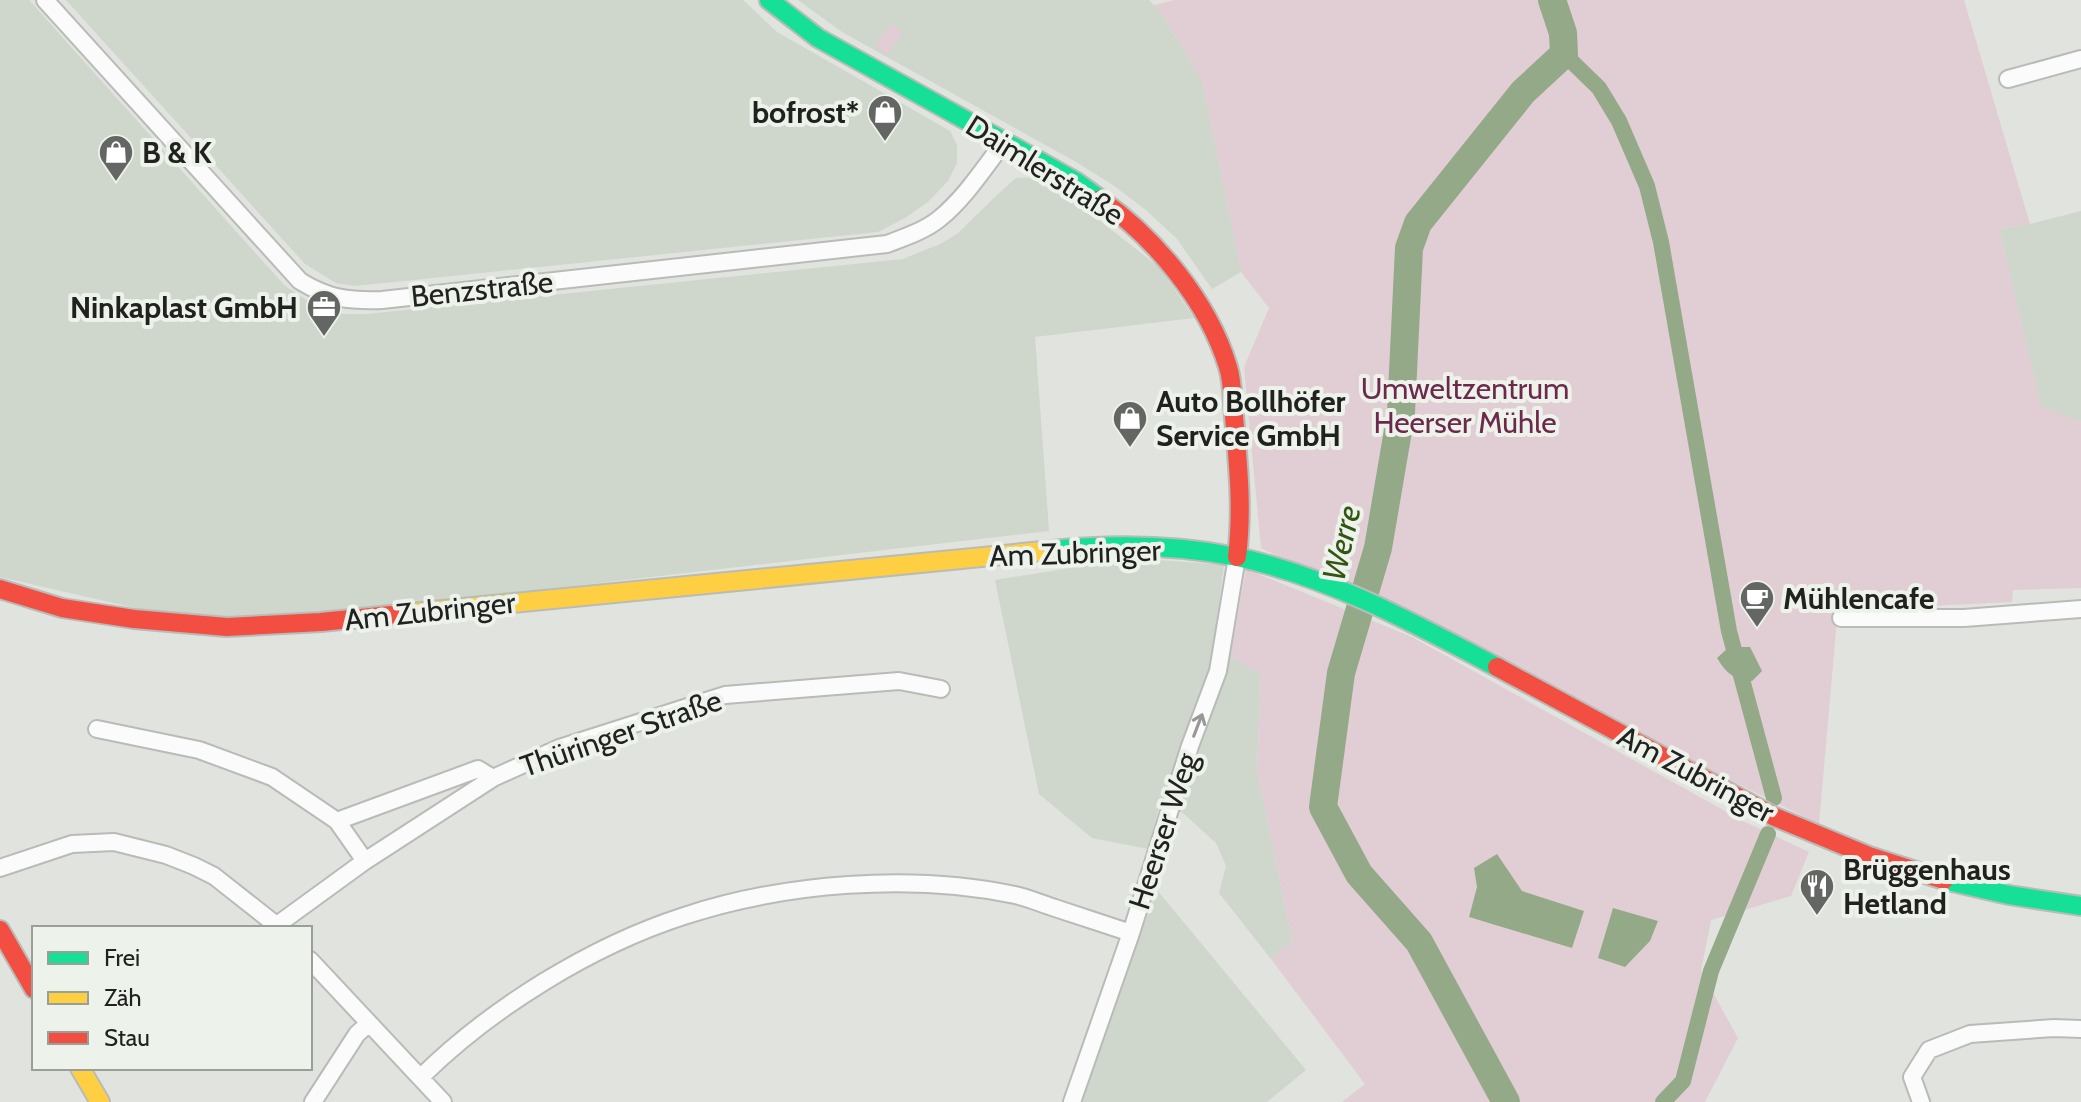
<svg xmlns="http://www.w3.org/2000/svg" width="2081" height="1102" font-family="Cabin,sans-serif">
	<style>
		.built { fill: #cfd6cc }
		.green { fill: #e1ced4 }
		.water { fill: #94a988 }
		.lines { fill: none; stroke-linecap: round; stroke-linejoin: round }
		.canal { stroke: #94a988; stroke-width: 16 }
		.river { stroke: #94a988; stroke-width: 28 }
		.street-casing { stroke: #b9bbb8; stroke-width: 20 }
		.fast-casing { stroke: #b9bbb8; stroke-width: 22 }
		.slow-casing { stroke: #b9bbb8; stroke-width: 22 }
		.jam-casing { stroke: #b9bbb8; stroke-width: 22 }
		.street { stroke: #fafbfa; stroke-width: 16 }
		.fast { stroke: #16e098; stroke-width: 18 }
		.slow { stroke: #ffcf43; stroke-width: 18 }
		.jam { stroke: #f24e42; stroke-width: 18 }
		.oneway { stroke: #989997 }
		.labels { text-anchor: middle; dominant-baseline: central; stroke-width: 8; stroke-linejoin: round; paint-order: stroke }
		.poi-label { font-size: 30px; font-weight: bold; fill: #20221f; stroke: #edf2eb; text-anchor: start }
		.street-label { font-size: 30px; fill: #20221f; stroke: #edf2eb }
		.park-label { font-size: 30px; fill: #6c294b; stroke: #edf2eb }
		.water-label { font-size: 32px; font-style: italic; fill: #325512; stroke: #edf2eb }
	</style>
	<rect width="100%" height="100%" fill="#e0e3de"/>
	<!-- built -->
	<path class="built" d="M0 0H29L284 285 303 298 319 306 343 314H367L903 259 940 244 957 234 997 195 1016 178 1037 177 1062 191 1160 268 1194 318 1035 337 1049 531 314 616H170L0 577Z
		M66 0H743L777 32 950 131 957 145V163L948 181 928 202 905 218 878 232 355 286 336 283 305 264Z
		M798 0H1149L1162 14 1202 80 1241 272 1212 289 1177 239 1146 210 1113 185 1076 162 842 32Z
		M2081 211V422L2041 407 1999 229 2030 224Z
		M1133 558 1224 565 1213 647 1261 673 1257 770 1292 941 1271 959 1219 893 1226 866 1216 843 1183 813 1160 804 1148 849 1092 838 1039 794 995 580Z
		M1157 890 1306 1070 1267 1102H1078Z"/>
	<!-- green -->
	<path class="green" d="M1174 0H1964L2030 224 1999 229 2041 406 2081 422V588L2013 590 2012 602 1869 609 1838 608 1819 824 1261 548 1244 367 1269 308 1241 272 1202 80 1162 14 1154 5Z
		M891 23 903 32 887 55 875 46Z
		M1246 569 1412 637 1743 821 1809 852 1791 896 1711 920 1701 971 1738 1038 1705 1102H1342L1365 1084 1271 959 1292 941 1257 770 1261 674 1230 657Z"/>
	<!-- water -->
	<path class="water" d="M1733 624 1738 647H1750L1762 671 1752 681C1733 679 1727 674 1717 658L1728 648 1723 626Z
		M1497 854 1522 891 1584 911 1572 948 1469 917 1477 887 1474 868Z
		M1613 908 1658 921 1650 941 1625 967 1598 958Z"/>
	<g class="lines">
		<!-- canal -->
		<path class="canal" d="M1564 54 1599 88 1619 121 1647 186 1661 242 1729 631 1774 798
			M1663 1102 1683 1081 1711 971 1768 834"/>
		<!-- river -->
		<path class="river" d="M1506 1102 1419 942 1359 874 1323 807 1341 673 1378 548 1401 413 1409 248 1418 223 1523 92 1564 54 1563 33 1552 0"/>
		<!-- street casing -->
		<g class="street-casing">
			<path id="street" d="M45 0 300 281C329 299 349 301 382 300L887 244C905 237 924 231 939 219 965 198 984 168 1004 142
				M2008 79 2081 59
				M1841 618H1964L2081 609
				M97 729 199 750 272 777 337 821
				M365 861 337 821 478 769 493 778
				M0 868 72 844 114 842 166 855 194 866 214 876 280 928
				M277 925 365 861 493 778 559 748 725 695 899 681 941 689
				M310 960 443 1102
				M421 1077C491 1008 591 946 684 916 784 883 912 873 1015 895 1029 898 1042 904 1055 908 1080 916 1106 925 1131 933
				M313 1102 357 1034 369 1023
				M1072 1102 1131 933 1190 746 1218 671 1237 557
				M1921 1102 1912 1077 1929 1050 1970 1034 2054 1028 2081 1029"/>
		</g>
		<!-- fast casing -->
		<g class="fast-casing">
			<path id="fast" d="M769 0 818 38 1075 181 1100 199
				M1053 550C1113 544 1178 545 1237 557 1330 577 1414 623 1497 667
				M1944 880 2009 895 2081 906"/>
		</g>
		<!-- slow casing -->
		<g class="slow-casing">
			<path id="slow" d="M391 615 1053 550
				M80 1068 100 1102"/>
		</g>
		<!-- jam casing -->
		<g class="jam-casing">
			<path id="jam" d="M1100 199C1155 238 1208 301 1228 367 1233 382 1232 400 1234 416 1238 465 1243 508 1237 557
				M0 589 62 608 134 619 227 627 321 622 391 615
				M1497 667 1775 817 1869 856 1944 880
				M0 930 34 989"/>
		</g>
		<!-- street -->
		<use href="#street" class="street"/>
		<!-- fast -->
		<use href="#fast" class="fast"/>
		<!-- slow -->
		<use href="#slow" class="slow"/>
		<!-- jam -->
		<use href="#jam" class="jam"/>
	</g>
	<!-- one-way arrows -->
	<defs><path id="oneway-shaft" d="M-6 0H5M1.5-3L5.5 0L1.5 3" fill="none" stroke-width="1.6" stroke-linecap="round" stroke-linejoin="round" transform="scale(2)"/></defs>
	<use class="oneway" href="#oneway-shaft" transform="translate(1198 725) rotate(-69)"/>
	<!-- icons -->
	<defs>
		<g id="shop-pin" transform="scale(1.8)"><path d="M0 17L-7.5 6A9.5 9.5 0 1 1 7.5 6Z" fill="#636662" stroke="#edf2eb"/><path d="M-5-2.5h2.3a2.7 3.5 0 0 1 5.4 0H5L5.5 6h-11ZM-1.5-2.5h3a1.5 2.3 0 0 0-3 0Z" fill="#fff"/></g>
		<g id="office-pin" transform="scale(1.8)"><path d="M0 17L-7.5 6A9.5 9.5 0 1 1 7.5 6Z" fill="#636662" stroke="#edf2eb"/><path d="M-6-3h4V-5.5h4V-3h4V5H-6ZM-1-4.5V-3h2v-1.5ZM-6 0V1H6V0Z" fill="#fff"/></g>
		<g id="cafe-pin" transform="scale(1.8)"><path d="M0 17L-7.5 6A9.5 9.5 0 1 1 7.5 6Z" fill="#636662" stroke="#edf2eb"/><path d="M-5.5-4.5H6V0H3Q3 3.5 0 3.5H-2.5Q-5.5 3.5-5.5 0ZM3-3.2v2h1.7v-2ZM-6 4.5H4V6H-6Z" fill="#fff"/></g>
		<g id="restaurant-pin" transform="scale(1.8)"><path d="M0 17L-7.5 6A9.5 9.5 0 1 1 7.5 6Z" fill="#636662" stroke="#edf2eb"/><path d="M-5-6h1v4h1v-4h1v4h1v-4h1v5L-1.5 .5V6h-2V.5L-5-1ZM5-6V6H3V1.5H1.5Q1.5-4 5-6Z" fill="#fff"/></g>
	</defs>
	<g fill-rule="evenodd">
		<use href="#shop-pin" x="885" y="112"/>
		<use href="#shop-pin" x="116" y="152"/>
		<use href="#office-pin" x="324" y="307"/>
		<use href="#shop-pin" x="1130" y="418"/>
		<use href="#cafe-pin" x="1757" y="598"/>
		<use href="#restaurant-pin" x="1817" y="886"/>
	</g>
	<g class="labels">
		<!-- poi labels -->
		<g class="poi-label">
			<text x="859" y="112" text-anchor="end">bofrost*</text>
			<text x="142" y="152">B &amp; K</text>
			<text x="298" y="307" text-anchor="end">Ninkaplast GmbH</text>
			<text x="1156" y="401">Auto Bollhöfer<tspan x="1156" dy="34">Service GmbH</tspan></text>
			<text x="1783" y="598">Mühlencafe</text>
			<text x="1843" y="869">Brüggenhaus<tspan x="1843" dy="34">Hetland</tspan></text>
		</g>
		<!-- street labels -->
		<g class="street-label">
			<text transform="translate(1045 170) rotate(32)">Daimlerstraße</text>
			<text transform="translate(482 289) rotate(-6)">Benzstraße</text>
			<text transform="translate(1075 553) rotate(-2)">Am Zubringer</text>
			<text transform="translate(430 611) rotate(-6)">Am Zubringer</text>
			<text transform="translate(621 733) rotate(-19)">Thüringer Straße</text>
			<text transform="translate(1696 774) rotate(28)">Am Zubringer</text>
			<text transform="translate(1163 831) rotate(-72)">Heerser Weg</text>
		</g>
		<!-- park labels -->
		<g class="park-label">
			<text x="1465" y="388">Umweltzentrum<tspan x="1465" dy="34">Heerser Mühle</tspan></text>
		</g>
		<!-- water labels -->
		<g class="water-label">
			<text transform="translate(1341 543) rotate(-77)">Werre</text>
		</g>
	</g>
	<!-- legend -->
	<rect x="32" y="926" width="280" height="144" fill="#edf2eb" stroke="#9b9f99" stroke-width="2"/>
	<rect x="48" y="952" width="40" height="12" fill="#16e098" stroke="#9b9f99" stroke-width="2"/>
	<text x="104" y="966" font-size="24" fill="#20221f">Frei</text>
	<rect x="48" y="992" width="40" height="12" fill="#ffcf43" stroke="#9b9f99" stroke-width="2"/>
	<text x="104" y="1006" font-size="24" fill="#20221f">Zäh</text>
	<rect x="48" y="1032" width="40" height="12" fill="#f24e42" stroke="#9b9f99" stroke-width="2"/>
	<text x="104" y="1046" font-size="24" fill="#20221f">Stau</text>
</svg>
